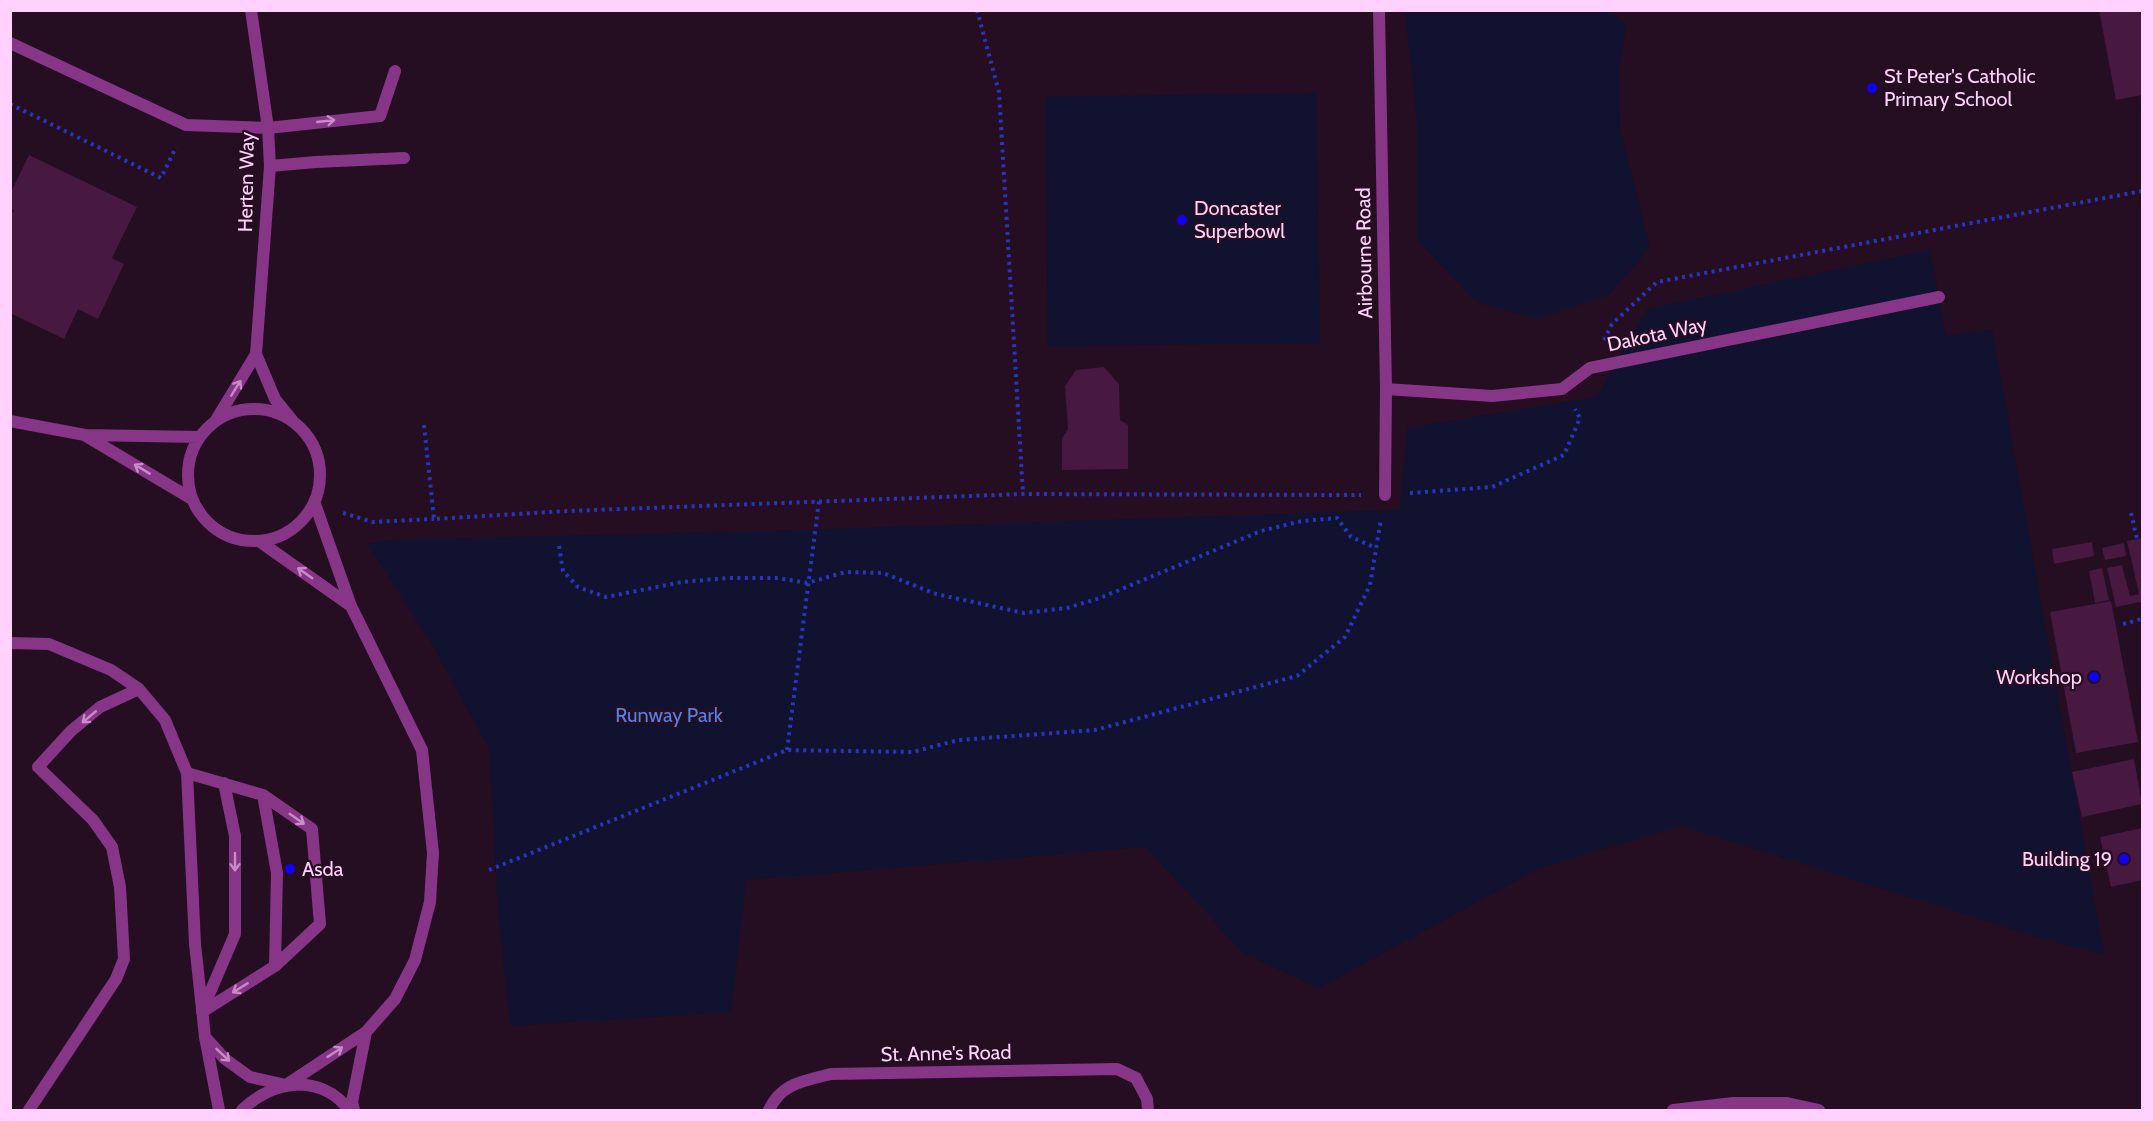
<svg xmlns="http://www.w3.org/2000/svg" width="2153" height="1121" font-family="Cabin,sans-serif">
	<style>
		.green { fill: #101230 }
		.building { fill: #471840 }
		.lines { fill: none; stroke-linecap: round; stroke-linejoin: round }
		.path { stroke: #2737bd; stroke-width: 4; stroke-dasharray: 3 4.5; stroke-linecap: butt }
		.service { stroke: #873587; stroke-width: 12 }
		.minor { stroke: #873587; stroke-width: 12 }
		.oneway { stroke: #c98bc7 }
		.poi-dot { fill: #0e00fc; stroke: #250d22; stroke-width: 2 }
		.labels { text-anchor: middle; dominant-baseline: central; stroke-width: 4.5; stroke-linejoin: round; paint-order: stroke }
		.poi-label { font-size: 20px; fill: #ffd1fc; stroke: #250d22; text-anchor: start }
		.street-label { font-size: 20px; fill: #ffd1fc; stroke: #250d22 }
		.park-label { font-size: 20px; fill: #5580e7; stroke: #250d22 }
	</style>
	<rect width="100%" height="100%" fill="#250d22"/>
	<!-- green -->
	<path class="green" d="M1405 11H1610L1626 25 1619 69 1620 129 1650 248 1608 295 1537 319 1476 302 1417 239V122Z
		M1316 93 1320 343 1048 346 1045 97Z
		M1930 250 1946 336 1992 329 2104 954 2053 942 1681 826 1540 868 1319 988 1243 953 1146 847 746 880 731 1012 510 1026 498 909 489 748 429 639 367 544 392 540 836 529 1400 510 1407 428 1597 397 1647 309Z"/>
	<!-- building -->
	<path class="building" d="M2099 10H2142V95L2116 100Z
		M29 155 137 207 112 258 124 264 98 319 78 309 64 339 10 313V216L14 210 10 209V194Z
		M1104 367 1119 384 1120 420 1128 425V469L1062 470V438L1068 429 1065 386 1076 370Z
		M2142 538V607L2140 602 2116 607 2107 568 2122 565 2130 596 2139 594 2127 541Z
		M2092 542 2094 556 2054 564 2052 549Z
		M2124 543 2126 556 2105 560 2102 548Z
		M2102 568 2109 600 2095 603 2089 571Z
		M2111 601 2138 742 2076 753 2050 612Z
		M2134 759 2142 804 2082 817 2072 772Z
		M2142 828V880L2111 887 2100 837Z"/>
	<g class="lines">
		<!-- path -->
		<path class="path" d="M977 10 999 92 1023 494
			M10 104 161 178 176 147
			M1604 340 1612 324 1657 282 2142 191
			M424 425 434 519 567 511 1023 494 1361 495
			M1410 493 1492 487 1564 455 1580 418 1575 409
			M343 513 373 522 434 519
			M2131 513 2137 539
			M559 546 563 571 578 587 606 597 682 582 729 578H778L807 583 846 572 883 573 936 594 1024 613 1067 608 1100 598 1261 531 1302 521 1337 518 1351 537 1376 548
			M2123 624 2142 619
			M787 750 819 501
			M489 870 787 750 912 752 959 740 1095 730 1297 676 1345 637 1370 585 1381 519"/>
		<!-- service -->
		<path class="service" d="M1379 10 1386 389 1385 495
			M10 43 186 125 268 128 380 116 395 71
			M270 166 316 162 404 158
			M1386 389 1492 396 1562 389 1590 368 1939 297
			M315 504 351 606 422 750 433 853 430 902 415 960 395 999 366 1032
			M259 541 351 606
			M10 643 49 644 111 670 139 689 165 720 187 773 195 944 205 1037
			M187 773 263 795 312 829 320 924 275 966 202 1012
			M263 795 277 873 275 966
			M202 1011 235 934V836L224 783
			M29 1110 116 979 124 959 120 887 112 847 93 820 38 767 71 731 100 707 139 689
			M219 1110 205 1037 225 1059 250 1077 286 1085 366 1032 352 1102 354 1110
			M242 1110C272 1080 321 1073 349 1110"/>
		<!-- minor -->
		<path class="minor" d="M251 10 268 128 270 166 256 354 275 399 292 420
			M188 475a66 66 0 1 1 132 0a66 66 0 1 1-132 0Z
			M216 420 256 354
			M10 421 85 435 199 437
			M86 436 192 499
			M769 1110C781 1083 804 1081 831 1074L1117 1069 1136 1078 1147 1099 1148 1110
			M1673 1110 1733 1103H1787L1819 1110"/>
	</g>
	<!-- one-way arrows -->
	<defs><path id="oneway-shaft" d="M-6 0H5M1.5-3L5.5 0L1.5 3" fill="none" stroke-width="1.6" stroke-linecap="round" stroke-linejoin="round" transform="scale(1.5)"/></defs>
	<g class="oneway">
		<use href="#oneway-shaft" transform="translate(326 121) rotate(-6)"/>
		<use href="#oneway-shaft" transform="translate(236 388) rotate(-58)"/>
		<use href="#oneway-shaft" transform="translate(142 469) rotate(-149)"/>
		<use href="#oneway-shaft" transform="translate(305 573) rotate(-145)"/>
		<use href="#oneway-shaft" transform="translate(89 717) rotate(140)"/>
		<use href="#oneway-shaft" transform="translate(297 819) rotate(35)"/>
		<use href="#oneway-shaft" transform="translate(235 862) rotate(90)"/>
		<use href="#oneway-shaft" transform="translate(240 988) rotate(148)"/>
		<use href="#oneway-shaft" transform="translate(335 1052) rotate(-33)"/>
		<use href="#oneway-shaft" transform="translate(223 1055) rotate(43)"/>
	</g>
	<!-- markers -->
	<g class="poi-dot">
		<circle cx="1872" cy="88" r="6"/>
		<circle cx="1182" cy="220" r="6"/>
		<circle cx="2094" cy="677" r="6"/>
		<circle cx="2124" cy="859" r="6"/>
		<circle cx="290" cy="869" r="6"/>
	</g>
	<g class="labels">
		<!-- poi labels -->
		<g class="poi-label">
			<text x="1884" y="76">St Peter's Catholic<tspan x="1884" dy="23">Primary School</tspan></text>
			<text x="1194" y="208">Doncaster<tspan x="1194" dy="23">Superbowl</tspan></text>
			<text x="2082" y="677" text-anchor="end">Workshop</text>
			<text x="2112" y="859" text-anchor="end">Building 19</text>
			<text x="302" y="869">Asda</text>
		</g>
		<!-- street labels -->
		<g class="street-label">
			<text transform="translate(246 182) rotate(-89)">Herten Way</text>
			<text transform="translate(1364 253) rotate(-91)">Airbourne Road</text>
			<text transform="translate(1657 334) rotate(-12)">Dakota Way</text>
			<text transform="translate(946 1053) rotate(-1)">St. Anne's Road</text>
		</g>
		<!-- park labels -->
		<g class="park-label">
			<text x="669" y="715">Runway Park</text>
		</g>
	</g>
	<!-- border -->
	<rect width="2153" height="1121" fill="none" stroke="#ffd1fc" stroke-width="24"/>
</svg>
